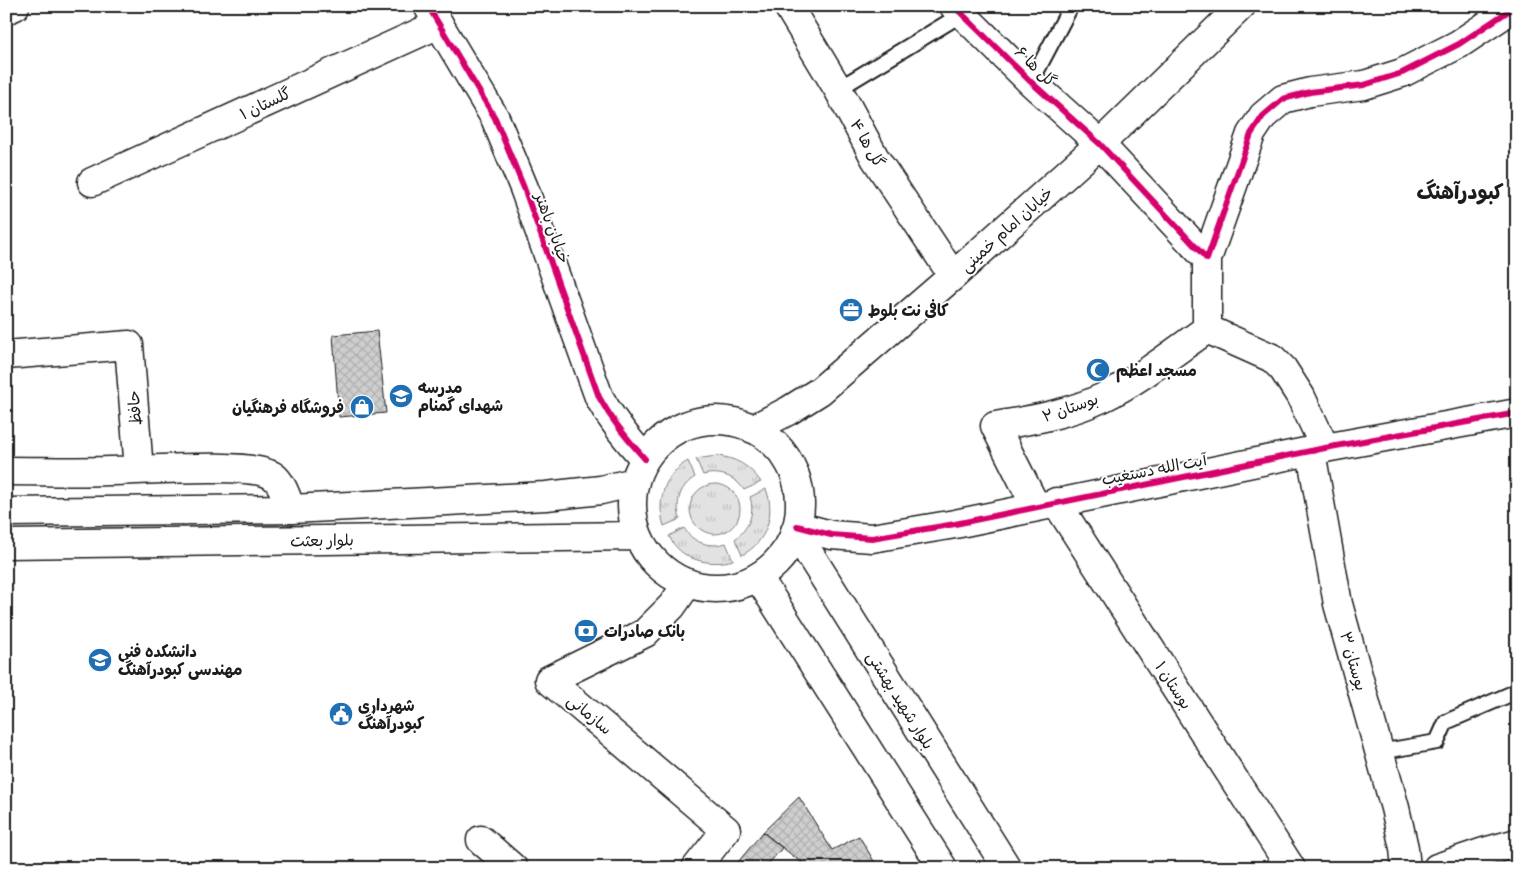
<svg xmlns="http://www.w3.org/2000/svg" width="1523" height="874" font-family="'Patrick Hand','Playpen Sans Arabic',sans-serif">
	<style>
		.grass { fill: url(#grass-tufts); stroke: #7f7f7f }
		.building { fill: url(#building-cross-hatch); stroke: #1c1c1c }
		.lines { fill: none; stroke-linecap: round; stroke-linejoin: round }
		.lane-casing { stroke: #1c1c1c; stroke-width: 18 }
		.street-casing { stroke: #1c1c1c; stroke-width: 31 }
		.secondary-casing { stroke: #1c1c1c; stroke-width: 31 }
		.lane { stroke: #fff; stroke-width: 14 }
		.street { stroke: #fff; stroke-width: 28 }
		.secondary { stroke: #fff; stroke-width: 28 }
		.cycleway-casing { stroke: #fff; stroke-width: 9 }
		.cycleway { stroke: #d6006c; stroke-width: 6 }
		.labels { text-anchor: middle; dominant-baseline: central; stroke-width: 4; stroke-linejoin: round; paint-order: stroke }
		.street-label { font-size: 16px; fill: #1c1c1c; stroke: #fff }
		.poi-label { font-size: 16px; font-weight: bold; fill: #1c1c1c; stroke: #fff; text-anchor: start }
		.district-label { font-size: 21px; font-weight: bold; fill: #1c1c1c; stroke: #fff }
	</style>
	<defs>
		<pattern id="grass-tufts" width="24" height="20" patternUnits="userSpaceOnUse" patternTransform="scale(1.25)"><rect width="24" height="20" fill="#e2e2e2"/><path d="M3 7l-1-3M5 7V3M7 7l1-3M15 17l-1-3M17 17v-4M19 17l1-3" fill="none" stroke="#c1c1c1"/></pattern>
		<pattern id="building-cross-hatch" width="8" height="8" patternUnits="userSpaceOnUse" patternTransform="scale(1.25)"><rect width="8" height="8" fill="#cecece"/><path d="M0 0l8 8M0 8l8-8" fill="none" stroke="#b0b0b0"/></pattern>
	</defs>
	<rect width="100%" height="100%" fill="#fff"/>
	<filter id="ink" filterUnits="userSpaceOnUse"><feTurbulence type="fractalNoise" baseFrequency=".02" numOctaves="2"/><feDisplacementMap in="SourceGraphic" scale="10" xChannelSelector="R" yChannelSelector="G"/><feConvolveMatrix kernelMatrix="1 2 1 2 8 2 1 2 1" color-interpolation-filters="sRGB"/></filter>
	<g filter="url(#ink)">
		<!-- grass -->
		<path class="grass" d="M716 456C735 457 750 466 761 482L744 490C735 476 719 471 703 475L696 459Z
			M688 461 695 477C680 486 675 502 680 519L664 526C656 501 664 474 688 461Z
			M690 509a25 25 0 1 1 50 0a25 25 0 1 1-50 0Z
			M766 489C776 514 766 543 742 555L735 539C749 528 755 514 750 497Z
			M684 528C693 543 709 548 726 543L733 560C709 567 680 560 669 536Z"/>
		<!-- building -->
		<path class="building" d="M377 331 386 413 339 417 333 335Z
			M799 797 832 850 859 836 878 868H808L763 832Z
			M763 832 782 848 765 868H733Z"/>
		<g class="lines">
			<!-- lane casing -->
			<g class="lane-casing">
				<path id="lane" d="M1031 82 1071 6
					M838 89 962 14
					M1379 752 1437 742 1446 722 1513 693"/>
			</g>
			<!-- street casing -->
			<g class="street-casing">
				<path id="street" d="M788 6 838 89 875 158 953 276
					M954 6 1031 82 1100 144 1207 259 1251 134 1263 116 1283 99 1310 92 1364 85 1402 73 1459 44 1516 6
					M6 10 15 6
					M92 182 439 24
					M1207 329 1272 358 1283 369 1301 397 1325 448
					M6 355 129 345 139 470
					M1311 452 1338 604 1395 808 1404 848 1406 868
					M6 471C41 471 75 472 110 471 141 471 252 461 273 476 282 482 287 499 291 509
					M1056 502 1291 868
					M1036 507 995 426C1031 420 1068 414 1102 398 1139 380 1173 353 1207 329V259
					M688 583 672 606 645 633 549 680 726 830 696 868
					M481 840 513 868
					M1437 868 1484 852 1517 843"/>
			</g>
			<!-- secondary casing -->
			<g class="secondary-casing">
				<path id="secondary" d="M428 6 495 118 524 188 599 397C612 421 627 439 645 459
					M632 504a84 84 0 1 1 168 0a84 84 0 1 1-168 0Z
					M753 429 788 411 820 391 953 276 1100 144 1241 6
					M6 512 291 509 546 496 601 490 635 482
					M797 526 831 535 872 538 955 524 1325 448 1517 413
					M795 531 1007 868
					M6 544 638 536
					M758 577 943 868"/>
			</g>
			<!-- lane -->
			<use href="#lane" class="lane"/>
			<!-- street -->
			<use href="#street" class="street"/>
			<!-- secondary -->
			<use href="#secondary" class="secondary"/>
			<!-- cycleway casing -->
			<g class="cycleway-casing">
				<path id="cycleway" d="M428 6 495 118 524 188 599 397C612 421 627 439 645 459
					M954 6 1031 82 1100 144 1207 259 1251 134 1263 116 1283 99 1310 92 1364 85 1402 73 1459 44 1516 6
					M797 526 831 535 872 538 955 524 1325 448 1517 413"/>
			</g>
			<!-- cycleway -->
			<use href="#cycleway" class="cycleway"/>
		</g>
	</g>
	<!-- icons -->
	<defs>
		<g id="office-disc" transform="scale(1.25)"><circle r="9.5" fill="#1f6fb2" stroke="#fff"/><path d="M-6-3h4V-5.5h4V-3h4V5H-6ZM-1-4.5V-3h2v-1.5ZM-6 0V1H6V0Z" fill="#fff"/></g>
		<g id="mosque-disc" transform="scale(1.25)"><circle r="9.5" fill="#1f6fb2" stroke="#fff"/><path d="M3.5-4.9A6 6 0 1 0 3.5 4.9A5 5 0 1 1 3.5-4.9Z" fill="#fff"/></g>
		<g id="school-disc" transform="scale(1.25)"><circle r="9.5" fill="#1f6fb2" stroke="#fff"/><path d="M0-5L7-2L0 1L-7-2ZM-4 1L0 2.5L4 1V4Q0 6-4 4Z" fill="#fff"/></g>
		<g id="shop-disc" transform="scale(1.25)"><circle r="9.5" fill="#1f6fb2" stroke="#fff"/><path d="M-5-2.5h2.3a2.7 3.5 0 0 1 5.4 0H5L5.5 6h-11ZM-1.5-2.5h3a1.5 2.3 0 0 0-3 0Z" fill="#fff"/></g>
		<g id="bank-disc" transform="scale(1.25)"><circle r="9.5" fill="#1f6fb2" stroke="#fff"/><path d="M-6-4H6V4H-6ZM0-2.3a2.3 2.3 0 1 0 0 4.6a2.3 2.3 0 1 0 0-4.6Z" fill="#fff"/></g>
		<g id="university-disc" transform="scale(1.25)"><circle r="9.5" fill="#1f6fb2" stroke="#fff"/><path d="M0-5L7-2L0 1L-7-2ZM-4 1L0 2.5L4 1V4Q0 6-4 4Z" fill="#fff"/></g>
		<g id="civic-disc" transform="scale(1.25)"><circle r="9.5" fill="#1f6fb2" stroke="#fff"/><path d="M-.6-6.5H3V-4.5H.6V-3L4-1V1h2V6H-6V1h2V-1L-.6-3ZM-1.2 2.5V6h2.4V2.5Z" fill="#fff"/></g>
	</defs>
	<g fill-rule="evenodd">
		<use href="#office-disc" x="851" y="310"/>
		<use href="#mosque-disc" x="1098" y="370"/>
		<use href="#school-disc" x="401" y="396"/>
		<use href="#shop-disc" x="362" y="407"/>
		<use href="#bank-disc" x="586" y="631"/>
		<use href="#university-disc" x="100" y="660"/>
		<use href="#civic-disc" x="341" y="714"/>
	</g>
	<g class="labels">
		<!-- street labels -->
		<g class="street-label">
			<text transform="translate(1036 66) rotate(44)">گل ها ۶</text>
			<text transform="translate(265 103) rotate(-25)">گلستان ۱</text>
			<text transform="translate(868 143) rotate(60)">گل ها ۴</text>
			<text transform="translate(553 228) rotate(70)">خیابان باهنر</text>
			<text transform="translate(1006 229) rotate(-42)">خیابان امام خمینی</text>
			<text transform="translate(1070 407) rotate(-19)">بوستان ۲</text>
			<text transform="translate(134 408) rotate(-94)">حافظ</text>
			<text transform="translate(1154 469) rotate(-11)">آیت الله دستغیب</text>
			<text transform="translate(322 540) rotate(-1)">بلوار بعثت</text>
			<text transform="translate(1354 661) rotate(74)">بوستان ۳</text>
			<text transform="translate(1174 685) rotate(57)">بوستان ۱</text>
			<text transform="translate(901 700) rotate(58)">بلوار شهید بهشتی</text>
			<text transform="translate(590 714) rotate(40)">سازمانی</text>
		</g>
		<!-- poi labels -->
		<g class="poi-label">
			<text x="868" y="310">کافی نت بلوط</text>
			<text x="1116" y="370">مسجد اعظم</text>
			<text x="418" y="387">مدرسه<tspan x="418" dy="18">شهدای گمنام</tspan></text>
			<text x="344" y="407" text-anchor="end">فروشگاه فرهنگیان</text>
			<text x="604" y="631">بانک صادرات</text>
			<text x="118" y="651">دانشکده فنی<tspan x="118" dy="18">مهندسی کبودرآهنگ</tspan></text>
			<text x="358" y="705">شهرداری<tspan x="358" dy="18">کبودرآهنگ</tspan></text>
		</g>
		<!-- district labels -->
		<g class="district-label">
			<text x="1460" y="191">کبودرآهنگ</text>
		</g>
	</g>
	<!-- margin -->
	<rect width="1523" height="874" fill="none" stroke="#fff" stroke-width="25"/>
	<rect x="12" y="12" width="1498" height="849" fill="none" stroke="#1c1c1c" stroke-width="2" filter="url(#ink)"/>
</svg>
